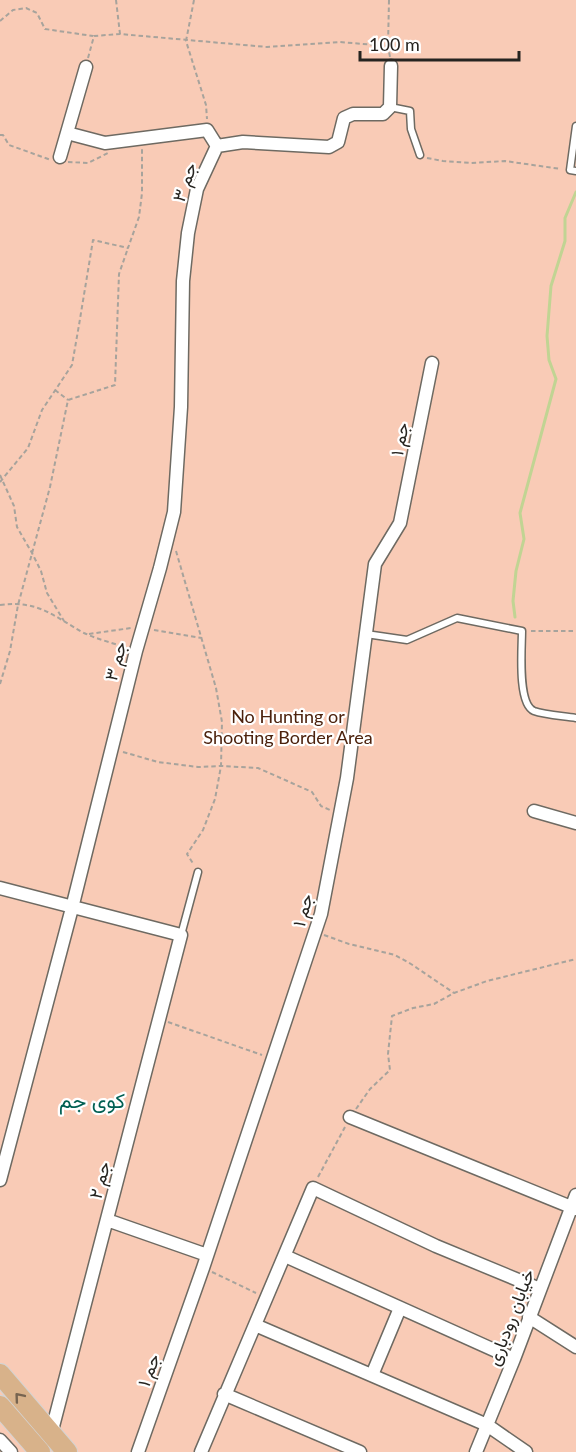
<svg xmlns="http://www.w3.org/2000/svg" width="576" height="1452" font-family="Lato,Vazirmatn,sans-serif">
	<style>
		.green { fill: #f9cbb6 }
		.lines { fill: none; stroke-linecap: round; stroke-linejoin: round }
		.stream { stroke: #c1d493; stroke-width: 3 }
		.service-casing { stroke: #6e6a62; stroke-width: 9 }
		.minor-casing { stroke: #6e6a62; stroke-width: 15 }
		.primary-casing { stroke: #d4d3d2; stroke-width: 22 }
		.path { stroke: #a7a39c; stroke-width: 2; stroke-dasharray: 4.5 3; stroke-linecap: butt }
		.service { stroke: #fff; stroke-width: 6 }
		.minor { stroke: #fff; stroke-width: 12 }
		.primary { stroke: #d8b28a; stroke-width: 20 }
		.oneway { stroke: #766450 }
		.labels { text-anchor: middle; dominant-baseline: central; stroke-width: 4.5; stroke-linejoin: round; paint-order: stroke }
		.street-label { font-size: 18px; fill: #262420; stroke: #fff }
		.park-label { font-size: 18px; fill: #4c220d; stroke: #fff }
		.quarter-label { font-size: 21px; fill: #005f52; stroke: #fff }
	</style>
	<rect width="100%" height="100%" fill="#faf5ec"/>
	<!-- green -->
	<path class="green" d="M0 0H576V1452H0Z"/>
	<g class="lines">
		<!-- stream -->
		<path class="stream" d="M515 617 513 601 516 571 524 539 520 513 556 379 549 360 547 336 551 286 565 241V218L576 192"/>
		<!-- service casing -->
		<g class="service-casing">
			<path id="service" d="M390 107 410 111 411 129 420 155
				M576 126 570 170 576 171
				M366 634 407 640 457 618 522 631C522 647 517 704 534 711 545 715 564 716 576 718
				M181 935 198 872"/>
		</g>
		<!-- minor casing -->
		<g class="minor-casing">
			<path id="minor" d="M67 133 105 143 207 130 217 146 243 142 329 147 338 142 344 118 353 114H383L390 107 391 66
				M60 157 86 67
				M534 811 576 823
				M0 888 181 935 51 1434
				M350 1117 576 1209
				M0 1180 72 908 136 651 160 568 174 512 181 407 183 281 188 233 197 189 217 146
				M107 1220 207 1255
				M285 1256 514 1359
				M529 1317 576 1347
				M255 1325 487 1425 526 1452
				M372 1375 400 1308
				M224 1394 360 1452
				M0 1440 11 1452
				M138 1452 203 1268 321 914 347 778 375 564 400 523 432 363
				M201 1452 313 1188 436 1246 540 1289
				M476 1452 514 1359 576 1195"/>
		</g>
		<!-- primary casing -->
		<g class="primary-casing">
			<path id="primary" d="M0 1374 67 1452
				M0 1406 40 1452"/>
		</g>
		<!-- path -->
		<path class="path" d="M116 0 120 34
			M194 0 186 41 206 105 207 119
			M389 0 388 46 390 57
			M0 21 13 10 26 8 37 13 45 29 93 36
			M88 58 94 36 120 34 267 47 340 42 388 46
			M0 135H3L9 145 51 160
			M427 158 443 161 471 163 505 161 561 169
			M68 162 88 163 108 153
			M55 390 68 400
			M0 475 14 506 17 527 32 553 41 571 47 593 64 621
			M0 482 28 448 42 410 72 365 79 325 93 240 128 248 139 217 142 193V149
			M176 551 216 688 222 722 221 766 215 799 203 830 187 854 194 865
			M0 605C39 600 53 616 84 633 97 639 112 643 125 647
			M154 630 202 638
			M531 631H576
			M89 634 131 628
			M0 684 10 651 18 605 50 487 68 400 115 385 119 274 128 248
			M123 752 158 762 198 767 221 766 258 768 312 792 321 806 330 810
			M324 935 349 944 395 955 411 964 454 993
			M168 1022 262 1055
			M356 1109 370 1089 390 1070 388 1054 392 1016 413 1008 434 1004 454 993 487 981 576 959
			M318 1177 345 1127
			M212 1272 256 1293"/>
		<!-- service -->
		<use href="#service" class="service"/>
		<!-- minor -->
		<use href="#minor" class="minor"/>
		<!-- primary -->
		<use href="#primary" class="primary"/>
	</g>
	<!-- one-way arrows -->
	<defs><path id="oneway-chevron" d="M-2-3.5L2.5 0L-2 3.5" fill="none" stroke-width="1.6" stroke-linecap="round" stroke-linejoin="round" transform="scale(1.5)"/></defs>
	<use class="oneway" href="#oneway-chevron" transform="translate(19 1397) rotate(-130)"/>
	<g class="labels">
		<!-- street labels -->
		<g class="street-label">
			<text transform="translate(184 182) rotate(-71)">جم ۳</text>
			<text transform="translate(399 439) rotate(-79)">جم ۱</text>
			<text transform="translate(115 661) rotate(-75)">جم ۳</text>
			<text transform="translate(302 910) rotate(-75)">جم ۱</text>
			<text transform="translate(99 1180) rotate(-75)">جم ۲</text>
			<text transform="translate(510 1317) rotate(-69)">خیابان رودباری</text>
			<text transform="translate(148 1370) rotate(-70)">جم ۱</text>
		</g>
		<!-- park labels -->
		<g class="park-label">
			<text x="288" y="716">No Hunting or<tspan x="288" dy="21">Shooting Border Area</tspan></text>
		</g>
		<!-- quarter labels -->
		<g class="quarter-label">
			<text x="92" y="1099">کوی جم</text>
		</g>
	</g>
	<!-- scale -->
	<path d="M360 51v9h159v-9" fill="none" stroke="#262420" stroke-width="3"/>
	<text x="369" y="51" font-size="18" fill="#262420" stroke="#ffffff" stroke-width="4.5" paint-order="stroke">100 m</text>
</svg>
